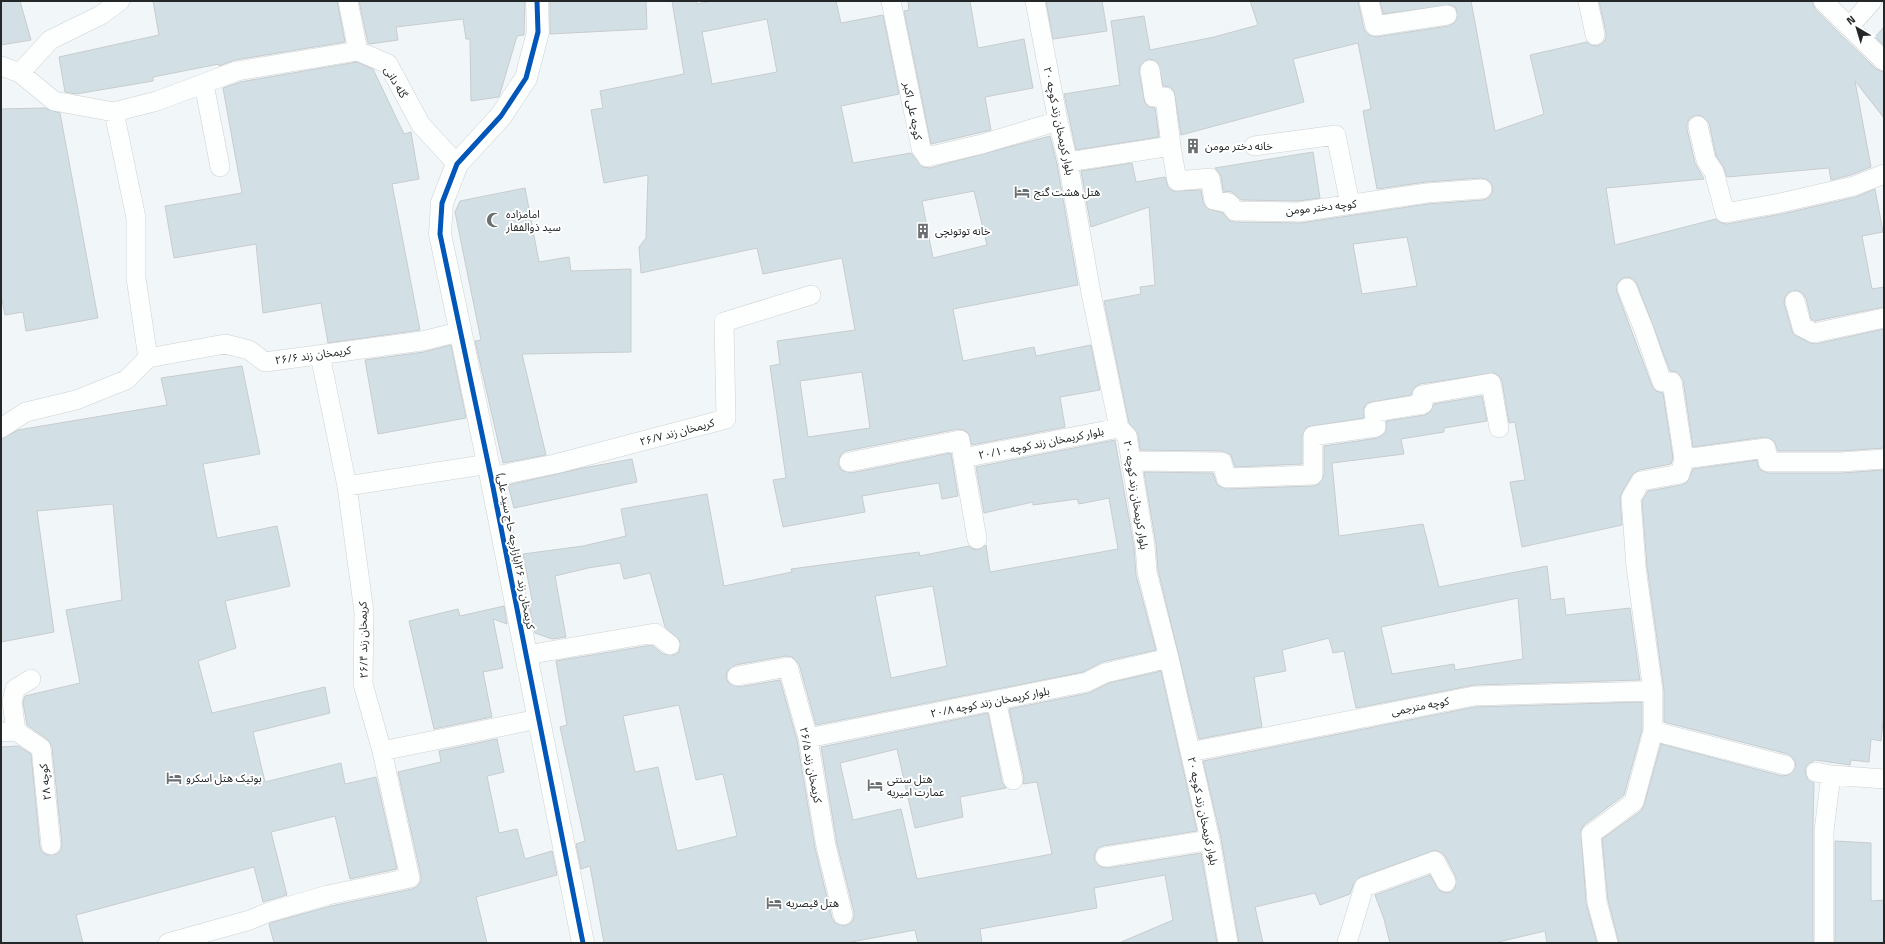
<svg xmlns="http://www.w3.org/2000/svg" width="1885" height="944" font-family="'Titillium Web','Noto Sans Arabic',sans-serif">
	<style>
		.building { fill: #d2e0e6; stroke: #c8ccce; fill-rule: evenodd }
		.lines { fill: none; stroke-linecap: round; stroke-linejoin: round }
		.service-casing { stroke: #ced2d3; stroke-width: 20 }
		.minor-casing { stroke: #ced2d3; stroke-width: 23 }
		.service { stroke: #fdfefe; stroke-width: 19 }
		.minor { stroke: #fdfefe; stroke-width: 22 }
		.cycleway-casing { stroke: #fff; stroke-width: 8 }
		.cycleway { stroke: #0057b8; stroke-width: 5 }
		.labels { text-anchor: middle; dominant-baseline: central; stroke-width: 4; stroke-linejoin: round; paint-order: stroke }
		.street-label { font-size: 11px; fill: #232728; stroke: #fff }
		.poi-label { font-size: 11px; fill: #232728; stroke: #fff; text-anchor: start }
	</style>
	<rect width="100%" height="100%" fill="#f1f6f8"/>
	<!-- building -->
	<path class="building" d="M1 1H20L31 40 1 45Z
		M153 1H337L345 42 235 60 219 66V64L153 77V81L76 94 65 92 59 57 159 35Z
		M359 1H525L524 35 517 36 499 97 471 101 470 39H466L463 19 396 27 398 40 370 44 368 43Z
		M550 1H646L647 29 550 34Z
		M672 1H696L697 4 712 1H836L841 23 883 15 899 94 841 106 853 163 911 153 923 167 930 168 1050 136 1057 164 1078 285 953 309 963 361 1034 347 1036 356 1091 345 1100 390 1060 397 1065 427 972 445 968 433 963 430 958 429 846 451 841 454 838 464 841 470 851 473 951 453 958 496 942 499 939 483 908 488 862 496 865 512 783 527 773 480 786 478 770 366 780 364 777 341 855 330 842 258 763 274 757 248 641 273 639 247 646 238 648 175 604 183 591 110 603 108 600 91 684 74ZM767 19 777 72 712 84 702 32ZM974 191 987 245 933 258 922 201ZM862 372 870 428 808 437 800 381Z
		M908 1H970L978 48 1024 39 1033 88 985 97 991 130 931 144 904 11 909 10Z
		M1046 1H1102L1107 31 1053 39Z
		M1250 1H1358L1364 29 1367 34 1376 37 1449 26 1454 23 1457 19 1456 8 1451 5 1383 14 1380 1H1471L1495 131 1544 114 1530 55 1587 42 1591 45 1597 46 1603 43 1606 38V33L1599 1H1812L1815 9 1841 35 1876 69 1884 72V118L1855 81 1871 167 1851 175 1831 180 1829 168 1727 177 1723 166 1716 156 1709 123 1702 116 1696 115 1690 118 1687 123V129L1695 163 1704 179 1606 188 1615 245 1716 219 1721 223 1727 224 1782 214 1856 197 1875 189 1883 232 1862 236 1872 289 1884 287V307L1815 321 1811 319 1806 298 1802 293 1797 290 1788 293 1785 298 1784 303 1793 334 1810 343 1816 344 1884 329V448L1841 451H1778L1774 441 1765 437 1693 447 1683 380 1677 372 1670 371 1637 284 1633 279 1628 277 1623 278 1618 282 1616 287 1617 292 1652 386 1656 391 1663 393 1673 458 1671 464 1639 470 1632 475 1622 492 1620 498 1622 525 1522 547 1510 482 1525 480 1515 422 1509 423 1502 381 1499 376 1494 373 1420 384 1415 387 1411 395 1367 403 1364 408V418L1307 427 1302 436V464L1235 467 1231 455 1222 451 1140 450 1138 434 1129 423 1104 301 1141 294 1140 287 1155 285 1149 207 1091 227 1081 171 1132 163 1136 182 1165 177 1168 187 1173 191 1201 190 1203 202 1207 208 1223 213 1230 221 1235 222 1301 223 1428 204 1483 200 1488 198 1492 193 1493 188 1491 183 1486 179 1481 178 1426 182 1377 189 1363 111 1371 109 1358 43 1293 59 1304 102 1181 135 1174 91 1170 87 1163 86 1158 63 1154 60 1148 59 1140 66 1139 72 1145 103 1149 107 1155 108 1159 137 1076 150 1064 94 1120 85 1111 21 1144 16 1150 50 1214 37 1258 25ZM1407 237 1417 286 1362 294 1353 244Z
		M1884 27V46L1875 37Z
		M357 62 373 69 404 134 411 132 419 179 392 184 420 330 328 343 321 303 263 313 256 244 174 258 165 206 242 193 223 88 240 82Z
		M45 108 60 113 98 318 26 331 23 312 5 315 1 295V109Z
		M1313 152 1320 198 1298 201 1241 200 1232 192 1223 191 1221 176 1215 168Z
		M525 188 539 262 569 257 571 271 631 269V352L522 354 546 455 503 463 475 341 481 340 455 212 460 201Z
		M451 345 466 418 378 434 365 360 424 352Z
		M242 366 260 454 203 464 217 538 277 526 290 586 225 601 236 648 198 661 212 713 325 687 330 713 253 732 265 782 341 763 345 784 376 777 397 869 350 879 335 816 271 832 287 895 263 902 254 867 76 915 83 943H1V747L18 746 31 754 40 847 42 852 47 855 57 854 61 850 62 844 52 747 47 739 27 725 23 702 25 696 80 683 66 610 122 600 113 504 37 511 54 632 1 642V439L18 430 167 405 161 378Z
		M1482 396 1487 421 1444 428V432L1401 439 1404 454 1332 463 1339 536 1423 524 1439 587 1547 566 1551 600 1564 598 1566 615 1630 608 1640 680 1474 685 1356 708 1344 651 1333 653 1329 638 1282 650 1286 671 1254 677 1262 727 1199 739 1158 570 1156 544 1144 472 1213 473 1217 485 1226 489 1314 486 1319 484 1324 475V446L1378 438 1386 432V421L1425 415 1430 412 1434 404ZM1518 598 1523 659 1455 670 1454 664 1392 674 1381 627Z
		M1115 440 1134 547 1136 575 1156 650 1102 662 1083 672 816 725 799 664 792 657 786 656 735 665 727 672 726 678 729 683 739 687 780 680 797 740 815 848 832 918 835 923 845 926 851 923 854 918V912L837 844 821 747 988 713 1002 782 1006 788 960 797 963 817 915 828 897 749 840 763 853 820 901 809 917 879 1052 854 1037 782 1023 784 1024 778 1009 709 1089 693 1109 683 1161 671 1197 831 1103 846 1098 848 1095 853 1094 859 1101 867 1107 868 1201 853 1217 943H1119L1173 920 1165 875 1094 888 1097 908 980 929 982 943H918L915 930 846 943H604L590 866 581 869 576 844 585 841 560 727 567 725 556 661 652 645 663 654 674 655 679 652 680 641 665 627 650 573 624 579 620 563 588 568 555 576 566 637 552 639 535 633 528 601 532 600 523 554 583 546 626 536 621 509 707 494 724 586 792 572 791 569 919 552 920 556 969 546 973 549 978 550 986 545 990 572 1118 549 1109 498 1079 504 1077 499 1033 505V502L984 513 976 467ZM933 586 947 666 891 678 875 596ZM679 705 696 780 723 774 737 836 677 851 658 767 635 772 623 716Z
		M632 459 637 482 514 508 508 485 583 468Z
		M1757 460 1759 469 1768 473H1841L1884 470V712L1881 741 1871 739 1869 762 1851 760 1850 765 1815 760 1808 764 1805 769 1806 775 1808 780 1814 783 1813 823V943H1619L1608 900 1602 839 1641 811 1644 805 1661 744 1782 776 1788 775 1796 768 1795 762 1792 757 1788 754 1664 722V690L1647 566 1642 501 1648 491 1682 485 1687 482 1693 469Z
		M504 606 507 624 493 619 503 668 483 672 492 717 434 729 409 621 458 609 460 616Z
		M1642 702V730L1624 795 1584 825 1581 830 1586 903 1597 943H1547L1545 931 1494 943H1390L1384 919 1375 895 1430 875 1440 891 1446 893 1451 892 1455 888 1456 877 1445 856 1436 850 1360 877 1354 883 1350 894 1320 905 1315 893 1255 907 1263 943H1239L1221 838 1203 761 1475 707Z
		M497 739 504 772 487 776 499 833 517 829 525 859 552 851 557 875 476 897 487 943H274L269 924 273 922 331 906 412 889 418 886 421 881V876L398 772 441 762 439 751Z
		M1835 841 1871 843V901L1884 900V943H1835Z"/>
	<g class="lines">
		<!-- service casing -->
		<g class="service-casing">
			<path id="service" d="M348 1 358 51 388 64 421 125 457 164
				M891 1 921 148 927 157 982 144 1058 121
				M1035 1 1058 121 1068 162 1091 293 1119 428 1127 436 1145 546 1147 572 1169 658 1210 840 1228 943
				M1369 1 1375 26 1447 15
				M1588 1 1595 35
				M1823 1 1884 61
				M1849 27 1872 1
				M1 66 20 73 54 101 114 112 157 101 237 71 358 51
				M1150 70 1154 97H1165L1171 146
				M20 73 50 40 101 15 120 1
				M204 84 220 167
				M114 112 136 218V278L148 358
				M1698 126 1706 160 1714 172 1725 213 1780 203 1854 186 1884 174
				M1254 146 1336 135 1350 204
				M1068 162 1171 146 1177 181 1210 178 1214 200 1229 203 1235 211 1299 212 1427 193 1482 189
				M1795 301 1802 327 1814 333 1884 318
				M320 355 347 486
				M148 358 225 344 249 350 265 362 422 341 459 332
				M1 428 26 412 76 400 126 380 148 358
				M1684 459 1766 448 1768 462H1841L1884 459
				M1132 461 1222 462 1226 478 1313 475V436L1376 427 1374 412 1423 404 1422 395 1491 383 1499 428
				M849 462 960 440 963 458
				M489 464 347 486 364 612 363 684 382 751 538 719
				M491 477 555 464 726 419 724 322 811 295
				M977 539 963 458 1119 428
				M526 655 655 633 670 645
				M737 676 788 667 808 738 826 846 843 915
				M996 700 1013 780
				M16 731 12 702 15 689 31 679
				M1653 731 1785 765
				M1 732 16 731 41 748 51 845
				M808 738 1087 682 1105 673 1169 658
				M1190 752 1474 696 1653 691
				M1816 772 1831 775 1884 779
				M1105 857 1210 840
				M168 943 250 920 269 912 328 895 410 878 382 751
				M1347 943 1364 887 1435 861 1446 882
				M1608 943 1597 902 1591 834 1634 802 1653 731V691L1636 567 1631 498 1641 481 1680 474 1684 459 1672 382H1662L1644 330 1627 288
				M1824 943V831L1831 775"/>
		</g>
		<!-- minor casing -->
		<g class="minor-casing">
			<path id="minor" d="M537 1 538 32 526 78 501 116 457 164 442 203 440 234 491 477 583 943"/>
		</g>
		<!-- service -->
		<use href="#service" class="service"/>
		<!-- minor -->
		<use href="#minor" class="minor"/>
		<!-- cycleway casing -->
		<g class="cycleway-casing">
			<path id="cycleway" d="M537 1 538 32 526 78 501 116 457 164 442 203 440 234 491 477 583 943"/>
		</g>
		<!-- cycleway -->
		<use href="#cycleway" class="cycleway"/>
	</g>
	<!-- icons -->
	<defs>
		<g id="building-bare" transform="scale(1.2)"><path d="M-4-6H4V6H1V3H-1V6H-4ZM-2.5-4.3h1.7v1.8h-1.7ZM.8-4.3h1.7v1.8H.8ZM-2.5-1h1.7V.8h-1.7ZM.8-1h1.7V.8H.8Z" fill="#6b6f71" stroke="#fff" stroke-width="2.5" paint-order="stroke"/></g>
		<g id="hotel-bare" transform="scale(1.2)"><path d="M-6-4.5h1.5V1H6V5H4.5V3h-9V5H-6ZM-4 0a1.8 1.8 0 1 1 3.6 0ZM.5 0V-2.5h3Q6-2.5 6 0Z" fill="#6b6f71" stroke="#fff" stroke-width="2.5" paint-order="stroke"/></g>
		<g id="mosque-bare" transform="scale(1.2)"><path d="M3.5-4.9A6 6 0 1 0 3.5 4.9A5 5 0 1 1 3.5-4.9Z" fill="#6b6f71" stroke="#fff" stroke-width="2.5" paint-order="stroke"/></g>
	</defs>
	<g fill-rule="evenodd">
		<use href="#building-bare" x="1193" y="146"/>
		<use href="#hotel-bare" x="1022" y="192"/>
		<use href="#mosque-bare" x="494" y="220"/>
		<use href="#building-bare" x="923" y="231"/>
		<use href="#hotel-bare" x="174" y="778"/>
		<use href="#hotel-bare" x="875" y="785"/>
		<use href="#hotel-bare" x="774" y="903"/>
	</g>
	<g class="labels">
		<!-- street labels -->
		<g class="street-label">
			<text transform="translate(396 82) rotate(59)">گله دانی</text>
			<text transform="translate(913 111) rotate(79)">کوچه علی اکبر</text>
			<text transform="translate(1059 121) rotate(78)">بلوار کریمخان زند کوچه ۲۰</text>
			<text transform="translate(1321 207) rotate(-6)">کوچه دختر مومن</text>
			<text transform="translate(313 355) rotate(-8)">کریمخان زند ۲۶/۶</text>
			<text transform="translate(677 432) rotate(-15)">کریمخان زند ۲۶/۷</text>
			<text transform="translate(1041 443) rotate(-11)">بلوار کریمخان زند کوچه ۲۰/۱۰</text>
			<text transform="translate(1136 495) rotate(81)">بلوار کریمخان زند کوچه ۲۰</text>
			<text transform="translate(516 551) rotate(79)">کریمخان زند ۲۶(بازارچه حاج سید علی)</text>
			<text transform="translate(363 640) rotate(-91)">کریمخان زند ۲۶/۴</text>
			<text transform="translate(990 702) rotate(-11)">بلوار کریمخان زند کوچه ۲۰/۸</text>
			<text transform="translate(1420 706) rotate(-11)">کوچه مترجمی</text>
			<text transform="translate(811 765) rotate(79)">کریمخان زند ۲۶/۵</text>
			<text transform="translate(45 782) rotate(-96)">کوچه ۲۸</text>
			<text transform="translate(1203 811) rotate(78)">بلوار کریمخان زند کوچه ۲۰</text>
		</g>
		<!-- poi labels -->
		<g class="poi-label">
			<text x="1205" y="146">خانه دختر مومن</text>
			<text x="1034" y="192">هتل هشت گنج</text>
			<text x="506" y="214">امامزاده<tspan x="506" dy="13">سید ذوالفقار</tspan></text>
			<text x="935" y="231">خانه توتونچی</text>
			<text x="186" y="778">بوتیک هتل اسکرو</text>
			<text x="887" y="779">هتل سنتی<tspan x="887" dy="13">عمارت امیریه</tspan></text>
			<text x="786" y="903">هتل قیصریه</text>
		</g>
	</g>
	<!-- border -->
	<rect width="1885" height="944" fill="none" stroke="#232728" stroke-width="4"/>
	<!-- north arrow -->
	<g transform="translate(1857 28) rotate(322)" stroke="#ffffff" stroke-width="3" paint-order="stroke">
	<path d="M0-3L7 15L0 10L-7 15Z" fill="#232728"/>
	<text y="-6" font-size="11" font-weight="bold" text-anchor="middle" fill="#232728">N</text>
	</g>
</svg>
